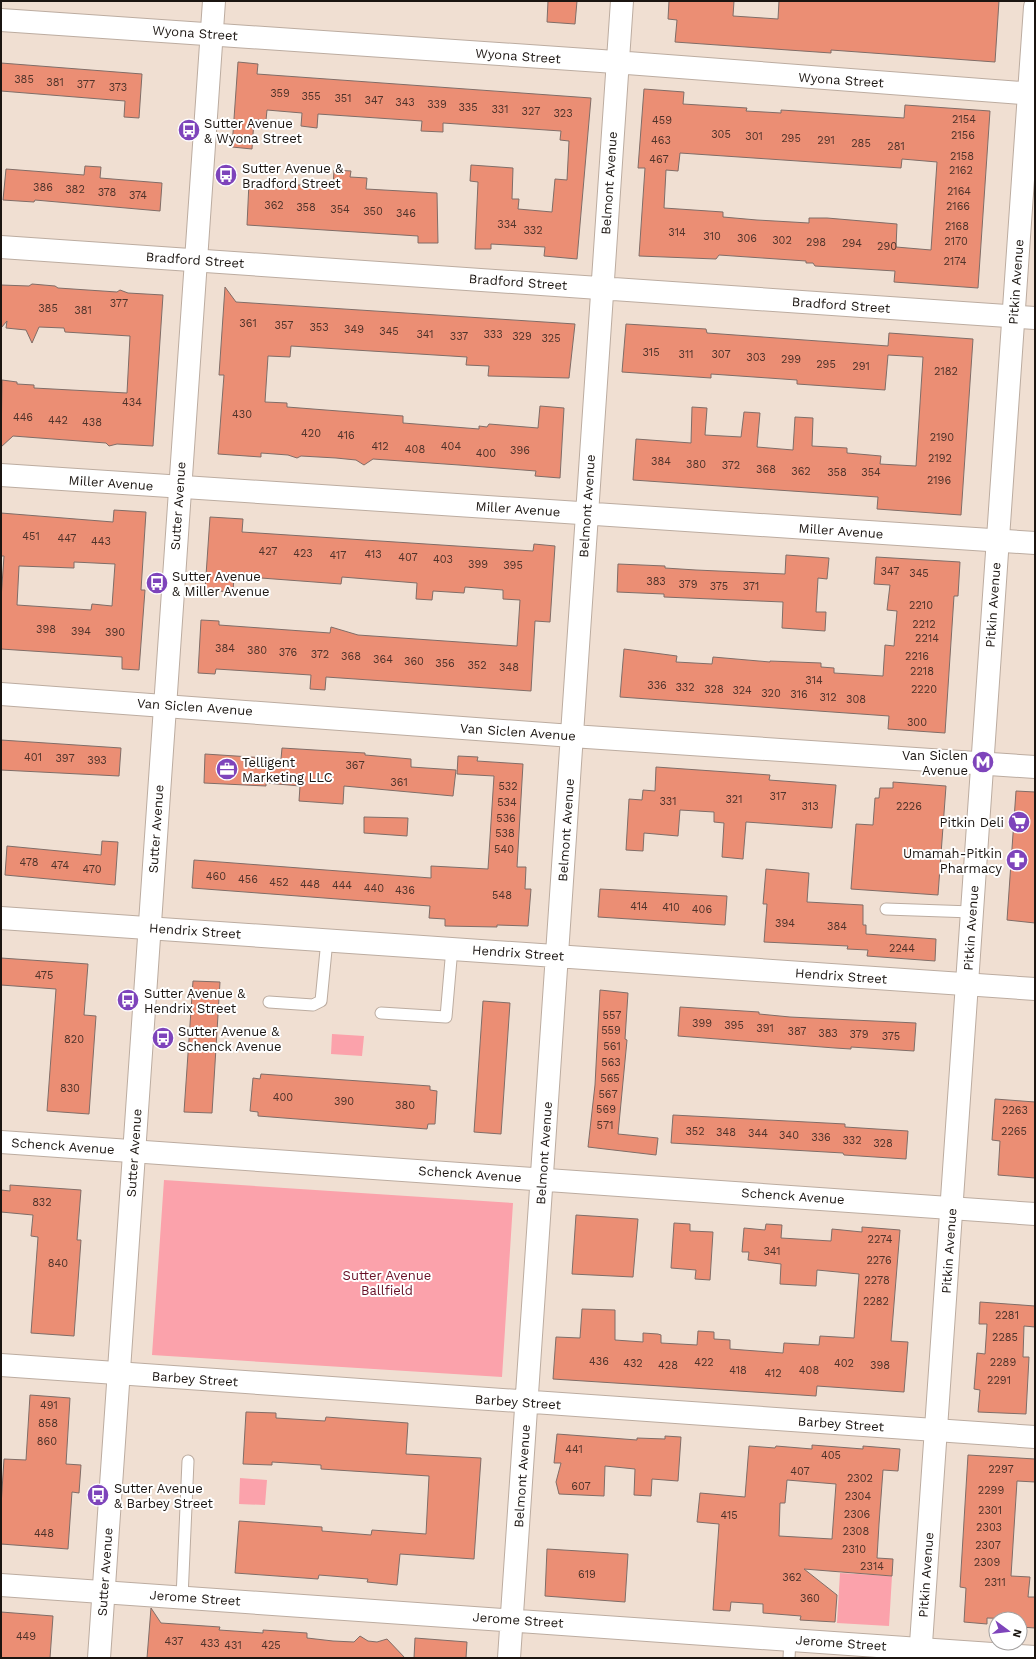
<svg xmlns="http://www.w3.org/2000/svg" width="1036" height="1659" font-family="'Work Sans',sans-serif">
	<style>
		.green { fill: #fba2ab }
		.building { fill: #eb8e74; stroke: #806d67; fill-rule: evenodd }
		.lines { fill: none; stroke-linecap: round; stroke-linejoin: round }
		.lane-casing { stroke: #bcaca0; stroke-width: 13 }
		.street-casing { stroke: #bcaca0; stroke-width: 24 }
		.secondary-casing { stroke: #bcaca0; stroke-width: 24 }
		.lane { stroke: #fff; stroke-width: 11 }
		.street { stroke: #fff; stroke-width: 22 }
		.secondary { stroke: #fff; stroke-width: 22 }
		.labels { text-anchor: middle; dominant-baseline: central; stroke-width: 4; stroke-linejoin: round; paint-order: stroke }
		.number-label { font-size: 11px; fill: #4f332a }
		.street-label { font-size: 13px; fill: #1b1511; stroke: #fff }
		.poi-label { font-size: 13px; fill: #1b1511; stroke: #fff; text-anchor: start }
		.park-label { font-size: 13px; fill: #681026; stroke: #fff }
	</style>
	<rect width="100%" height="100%" fill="#f0dfd2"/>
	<!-- green -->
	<path class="green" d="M332 1034 364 1036 362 1056 331 1054Z
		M164 1180 513 1203 502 1377 152 1355Z
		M240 1478 267 1480 265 1505 239 1504Z
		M840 1573 892 1576 889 1626 837 1623Z"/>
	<!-- building -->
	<path class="building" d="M548 1H577L575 24 547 22Z
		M669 1H734L733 16 778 19 779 1H999L995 62 831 50V53L675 42 677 20 668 19Z
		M238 62 258 64 257 74 591 98 577 259 544 256 545 247 491 244V249H475L478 182 470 181 471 165 513 168 512 199H519L518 209 552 212 555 179 567 180 569 141 560 140 561 131 443 123V132L421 131 422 121 318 114 317 128 301 126 302 113 267 110 266 120H254L252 149 232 147Z
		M1 63 142 74 139 118 124 117 125 101 1 91Z
		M644 89 684 92 683 104 747 108 746 111 764 112 781 113V110L904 118 905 105 990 111 978 288 894 282 895 271 815 266 813 263H806V261L719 255 716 259 639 256 645 168H638ZM680 153 901 168 902 159 937 162 931 250 896 247 897 224 827 218H809V223L757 220 723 217V212L664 208 666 170 678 171Z
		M85 166 101 167 100 178 162 183 160 211 35 200 34 202 3 200 6 169 84 175Z
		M334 170 351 171 350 177 367 178 366 189 437 193 438 243H418V236L247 225 249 182 333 187Z
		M32 284 55 286 58 288 117 292 120 290 128 293 163 295 153 446 117 444 109 446 106 443 13 436 1 447 2 380 17 382V384L34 385V388L127 393 130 336 65 332 64 328 39 327 32 343 26 330 6 328 7 321 1 328V285L29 286Z
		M225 287 236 302 575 324 569 378 488 376 489 366 466 365 467 357 291 346 290 357 268 356 265 402 287 403V407L403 416V423L479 429V426L487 427 489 424 538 428 540 406 564 408 560 478 535 476 536 471 459 465 373 459 364 465 356 460 336 458 301 456 297 458 288 455 261 453V457L218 454 224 375H219Z
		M626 324 706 329 707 333 888 346 889 333 973 339 961 515 877 509 878 497 633 480 636 439 691 443 692 407 707 408 705 435 741 437 744 412 760 413 757 447 793 450 795 417 813 418 812 446 847 448V453L881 456 880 464 916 466 923 357 888 355 885 390 797 384V380L711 374V378L622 372Z
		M114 510 146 512 141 590H145L139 670 122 669V657L1 649V599L4 556H1V513L113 522ZM74 562 115 564 112 606 92 604 91 610 17 605 19 566 74 568Z
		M210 517 243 519 242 532 533 551 534 544 555 546 550 622 535 621 531 691 326 677 325 690 310 689 311 675 216 669 215 674 198 673 201 620 219 621V625L330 633 331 627 358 635 517 646 520 600 503 599V590L465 587 464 593 433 591 432 600 416 599 417 583 342 577 341 584 234 576 233 592 205 590Z
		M786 555 829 558 827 579 818 578 816 612H826L825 631 782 628 783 602 664 597V594L617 592 618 564 665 566V568L696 570 785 574Z
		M876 557 960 562 958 596H954L945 733 888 729 889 716 620 697 624 649 677 656 676 662 712 664 713 657 770 662V661L821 663V667L834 668V673L883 676 885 645 894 646 897 611 887 610 890 585 874 584Z
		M1 740 121 748 119 776 1 770Z
		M282 748 348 752 365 753V755L411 759V767L456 770 453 796 344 786 343 804 299 801 300 786 266 783V786L204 783 205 754 281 759Z
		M458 756 478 757 477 761 523 764 517 867H526L525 889H531L528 926 497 925V927L445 926V919L429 918 430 906 192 888 194 860 431 878V866L488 869 494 776 457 774Z
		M656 767 770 775 769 780 836 785 832 828 746 822 743 859 722 857 724 823 714 822V812L680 810 678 836 644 833 643 851 626 850 629 799 642 800 643 790 655 791Z
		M893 782 946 786 938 895 851 889 856 824 873 825 875 798H879L880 788H893Z
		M1016 791 1035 792V923L1007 920Z
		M364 817 408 818 407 836 364 833Z
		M102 841 118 842 115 885 5 875 7 846 101 855Z
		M766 869 809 873 807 902 863 905V925H866V934L936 939 935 961 867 956 868 950 847 949 848 946 764 942 767 904H763Z
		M600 889 727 896 725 925 598 917Z
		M1 958 88 964 84 1015 96 1016 89 1114 47 1111 56 989 1 985Z
		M193 981 220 982 212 1113 184 1112Z
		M600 990 628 993 625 1039 627 1040 618 1134 658 1138 656 1155 588 1147 595 1085Z
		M483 1001 510 1003 501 1134 474 1132Z
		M680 1007 759 1012V1014L790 1017 916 1023 914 1051 851 1047V1049L835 1048 678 1036Z
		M261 1074 430 1086V1090L437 1091 435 1124H428L427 1129 258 1116V1112L250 1111 253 1078 260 1079Z
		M995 1099 1035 1102V1178L998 1175 1000 1141 992 1140Z
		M673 1115 845 1124V1127L908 1131 906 1159 844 1155 843 1153 671 1143Z
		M10 1185 81 1190 77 1240H81L74 1336 31 1333 38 1237 31 1236 33 1215 1 1212V1190L10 1191Z
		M576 1215 638 1219 633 1277 572 1274Z
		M674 1223 690 1224V1231L713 1232 710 1280 695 1279 696 1270 671 1268Z
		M766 1224 782 1225 781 1238 831 1241 832 1229 862 1232V1227L900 1230 891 1341 908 1342 904 1392 817 1386 816 1396 553 1379 556 1337 580 1338 582 1309 615 1310V1340L643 1342V1333L658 1334 661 1335V1343L697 1345 698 1331 714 1332V1339L730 1340V1349L783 1353 784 1343 819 1345 820 1336 854 1338 859 1274 817 1270 816 1286 780 1284 781 1264 748 1260 749 1252H742L744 1228 765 1230Z
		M980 1302 1035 1306V1327L1024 1326 1023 1357H1029L1026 1414 978 1412 980 1390 974 1389 977 1353 985 1354 987 1324H979Z
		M30 1395 70 1398 66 1464 81 1465 79 1493 72 1492 68 1549 1 1544V1506L4 1459 26 1460Z
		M246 1412 276 1413V1418L325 1421 326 1417 408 1423 406 1454 481 1458 474 1559 400 1554 397 1585 367 1582 368 1579 319 1575 318 1579 235 1573 239 1521 322 1527V1531L371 1535 372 1530 426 1534 429 1476 321 1469V1465L272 1462V1465L243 1464Z
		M557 1434 637 1440V1438L665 1439V1436L681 1437 678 1481 652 1479 651 1496 634 1495 635 1469 605 1466 604 1496 559 1494 556 1482 561 1463H554Z
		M812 1445 863 1449V1446L900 1449 898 1471 883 1470 879 1524 877 1558 893 1559 892 1576 804 1569 837 1595 835 1622 800 1620 801 1616 763 1613V1604L731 1602 730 1611 713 1610 719 1524 697 1522 700 1493 745 1497 749 1446 775 1448 776 1446 812 1449ZM787 1480 836 1484 832 1539 779 1536 780 1503H785Z
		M968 1455 1035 1459V1482L1017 1481 1011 1576 1030 1577 1028 1597H1035V1628L1020 1627V1619L987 1618V1624L964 1622 966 1588 960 1587Z
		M547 1549 628 1554 625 1602 545 1596Z
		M151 1608 161 1623 220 1627 219 1630 263 1633V1630L307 1633V1638L333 1641 354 1642 360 1636 368 1641 377 1642 387 1639 405 1658H147Z
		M1 1612 53 1616 50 1658H1Z
		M415 1638 467 1642 466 1658H414Z"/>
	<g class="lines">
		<!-- lane casing -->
		<g class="lane-casing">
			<path id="lane" d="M886 909 972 912
				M269 1002 313 1005 321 1001 327 940
				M381 1013 446 1017 452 948
				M182 1598 188 1461
				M789 1658 790 1639"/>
		</g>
		<!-- street casing -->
		<g class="street-casing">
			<path id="street" d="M1 20 601 61 1035 94
				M1 247 1035 318
				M1 475 1035 543
				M1 694 572 736 1035 767
				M1 918 1035 989
				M1 1142 1035 1214
				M1 1365 1035 1437
				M1 1585 1035 1657
				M509 1658 622 1"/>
		</g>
		<!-- secondary casing -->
		<g class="secondary-casing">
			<path id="secondary" d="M99 1658 214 1
				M920 1658 1035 7"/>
		</g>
		<!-- lane -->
		<use href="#lane" class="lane"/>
		<!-- street -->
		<use href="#street" class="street"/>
		<!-- secondary -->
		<use href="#secondary" class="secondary"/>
	</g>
	<!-- icons -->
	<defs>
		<g id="bus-disc" transform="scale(1.15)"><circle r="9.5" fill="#7e44bb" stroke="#fff"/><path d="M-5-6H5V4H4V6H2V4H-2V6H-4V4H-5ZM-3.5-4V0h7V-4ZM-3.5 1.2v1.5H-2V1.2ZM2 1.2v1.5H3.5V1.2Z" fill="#fff"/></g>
		<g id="metro-disc" transform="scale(1.15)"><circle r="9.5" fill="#7e44bb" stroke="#fff"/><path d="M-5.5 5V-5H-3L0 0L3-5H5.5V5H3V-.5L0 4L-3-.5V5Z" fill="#fff"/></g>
		<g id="office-disc" transform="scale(1.15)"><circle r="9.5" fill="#7e44bb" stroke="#fff"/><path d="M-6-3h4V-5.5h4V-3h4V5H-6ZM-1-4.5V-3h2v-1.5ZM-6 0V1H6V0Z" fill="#fff"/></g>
		<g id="supermarket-disc" transform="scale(1.15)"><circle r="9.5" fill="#7e44bb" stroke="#fff"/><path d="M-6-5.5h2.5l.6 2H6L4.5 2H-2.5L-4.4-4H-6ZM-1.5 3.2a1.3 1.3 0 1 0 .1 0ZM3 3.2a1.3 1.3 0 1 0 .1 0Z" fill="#fff"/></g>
		<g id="pharmacy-disc" transform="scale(1.15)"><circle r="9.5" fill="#7e44bb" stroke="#fff"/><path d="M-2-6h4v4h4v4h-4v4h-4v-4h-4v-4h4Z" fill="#fff"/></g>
	</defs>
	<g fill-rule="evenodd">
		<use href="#bus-disc" x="189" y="130"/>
		<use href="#bus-disc" x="226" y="175"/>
		<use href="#bus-disc" x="157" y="583"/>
		<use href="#metro-disc" x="983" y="762"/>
		<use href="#office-disc" x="227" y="769"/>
		<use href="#supermarket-disc" x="1019" y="822"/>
		<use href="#pharmacy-disc" x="1017" y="860"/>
		<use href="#bus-disc" x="128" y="1000"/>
		<use href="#bus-disc" x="163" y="1038"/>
		<use href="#bus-disc" x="98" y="1495"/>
	</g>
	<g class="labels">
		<!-- number labels -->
		<g class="number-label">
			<text x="24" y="79">385</text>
			<text x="55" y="82">381</text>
			<text x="86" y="84">377</text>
			<text x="118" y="87">373</text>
			<text x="280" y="93">359</text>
			<text x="311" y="96">355</text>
			<text x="343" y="98">351</text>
			<text x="374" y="100">347</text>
			<text x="405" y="102">343</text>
			<text x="437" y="104">339</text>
			<text x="468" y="107">335</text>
			<text x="500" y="109">331</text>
			<text x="531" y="111">327</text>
			<text x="563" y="113">323</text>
			<text x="964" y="119">2154</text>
			<text x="662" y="120">459</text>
			<text x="721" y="134">305</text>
			<text x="963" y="135">2156</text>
			<text x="754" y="136">301</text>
			<text x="791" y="138">295</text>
			<text x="661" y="140">463</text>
			<text x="826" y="140">291</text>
			<text x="861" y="143">285</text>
			<text x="896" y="146">281</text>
			<text x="962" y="156">2158</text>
			<text x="659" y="159">467</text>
			<text x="961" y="170">2162</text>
			<text x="43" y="187">386</text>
			<text x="75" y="189">382</text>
			<text x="959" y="191">2164</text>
			<text x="107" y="192">378</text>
			<text x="138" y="195">374</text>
			<text x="274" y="205">362</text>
			<text x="958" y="206">2166</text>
			<text x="306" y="207">358</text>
			<text x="340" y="209">354</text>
			<text x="373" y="211">350</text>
			<text x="406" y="213">346</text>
			<text x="507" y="224">334</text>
			<text x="957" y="226">2168</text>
			<text x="533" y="230">332</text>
			<text x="677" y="232">314</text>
			<text x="712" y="236">310</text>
			<text x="747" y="238">306</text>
			<text x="782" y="240">302</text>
			<text x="956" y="241">2170</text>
			<text x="816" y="242">298</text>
			<text x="852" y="243">294</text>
			<text x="887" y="246">290</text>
			<text x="955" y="261">2174</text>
			<text x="119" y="303">377</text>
			<text x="48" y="308">385</text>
			<text x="83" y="310">381</text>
			<text x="248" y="323">361</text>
			<text x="284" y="325">357</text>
			<text x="319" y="327">353</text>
			<text x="354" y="329">349</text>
			<text x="389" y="331">345</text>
			<text x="425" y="334">341</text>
			<text x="493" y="334">333</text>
			<text x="459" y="336">337</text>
			<text x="522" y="336">329</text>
			<text x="551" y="338">325</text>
			<text x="651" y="352">315</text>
			<text x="686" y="354">311</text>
			<text x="721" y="354">307</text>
			<text x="756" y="357">303</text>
			<text x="791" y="359">299</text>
			<text x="826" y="364">295</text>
			<text x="861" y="366">291</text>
			<text x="946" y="371">2182</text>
			<text x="132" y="402">434</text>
			<text x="242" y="414">430</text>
			<text x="23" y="417">446</text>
			<text x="58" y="420">442</text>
			<text x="92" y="422">438</text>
			<text x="311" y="433">420</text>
			<text x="346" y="435">416</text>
			<text x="942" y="437">2190</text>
			<text x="380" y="446">412</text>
			<text x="451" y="446">404</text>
			<text x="415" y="449">408</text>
			<text x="520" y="450">396</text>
			<text x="486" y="453">400</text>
			<text x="940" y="458">2192</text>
			<text x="661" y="461">384</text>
			<text x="696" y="464">380</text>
			<text x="731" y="465">372</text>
			<text x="766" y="469">368</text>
			<text x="801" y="471">362</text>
			<text x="837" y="472">358</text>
			<text x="871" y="472">354</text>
			<text x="939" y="480">2196</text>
			<text x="31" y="536">451</text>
			<text x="67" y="538">447</text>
			<text x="101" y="541">443</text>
			<text x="268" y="551">427</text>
			<text x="303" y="553">423</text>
			<text x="373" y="554">413</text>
			<text x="338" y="555">417</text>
			<text x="408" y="557">407</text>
			<text x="443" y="559">403</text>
			<text x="478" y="564">399</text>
			<text x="513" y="565">395</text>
			<text x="890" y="571">347</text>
			<text x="919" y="573">345</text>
			<text x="656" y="581">383</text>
			<text x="688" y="584">379</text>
			<text x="719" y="586">375</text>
			<text x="751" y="586">371</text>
			<text x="921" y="605">2210</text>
			<text x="924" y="624">2212</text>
			<text x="46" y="629">398</text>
			<text x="81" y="631">394</text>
			<text x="115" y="632">390</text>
			<text x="927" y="638">2214</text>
			<text x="225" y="648">384</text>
			<text x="257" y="650">380</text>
			<text x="288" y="652">376</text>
			<text x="320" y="654">372</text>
			<text x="351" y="656">368</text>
			<text x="917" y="656">2216</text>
			<text x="383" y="659">364</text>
			<text x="414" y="661">360</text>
			<text x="445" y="663">356</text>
			<text x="477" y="665">352</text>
			<text x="509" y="667">348</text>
			<text x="922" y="671">2218</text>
			<text x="814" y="680">314</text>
			<text x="657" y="685">336</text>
			<text x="685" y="687">332</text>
			<text x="714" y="689">328</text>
			<text x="924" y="689">2220</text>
			<text x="742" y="690">324</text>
			<text x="771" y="693">320</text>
			<text x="799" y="694">316</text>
			<text x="828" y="697">312</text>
			<text x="856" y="699">308</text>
			<text x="917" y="722">300</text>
			<text x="33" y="757">401</text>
			<text x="65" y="758">397</text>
			<text x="97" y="760">393</text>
			<text x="355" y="765">367</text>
			<text x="399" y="782">361</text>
			<text x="508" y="786">532</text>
			<text x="778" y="796">317</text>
			<text x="734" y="799">321</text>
			<text x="668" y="801">331</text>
			<text x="507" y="802">534</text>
			<text x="810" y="806">313</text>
			<text x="909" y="806">2226</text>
			<text x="506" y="818">536</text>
			<text x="505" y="833">538</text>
			<text x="504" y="849">540</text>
			<text x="29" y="862">478</text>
			<text x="60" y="865">474</text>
			<text x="92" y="869">470</text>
			<text x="216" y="876">460</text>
			<text x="248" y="879">456</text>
			<text x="279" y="882">452</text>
			<text x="310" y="884">448</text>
			<text x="342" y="885">444</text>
			<text x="374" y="888">440</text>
			<text x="405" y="890">436</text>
			<text x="502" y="895">548</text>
			<text x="639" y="906">414</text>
			<text x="671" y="907">410</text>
			<text x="702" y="909">406</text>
			<text x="785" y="923">394</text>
			<text x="837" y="926">384</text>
			<text x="902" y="948">2244</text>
			<text x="44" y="975">475</text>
			<text x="612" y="1015">557</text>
			<text x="702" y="1023">399</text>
			<text x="734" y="1025">395</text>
			<text x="765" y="1028">391</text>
			<text x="611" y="1030">559</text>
			<text x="797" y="1031">387</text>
			<text x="828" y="1033">383</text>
			<text x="859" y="1034">379</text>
			<text x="891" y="1036">375</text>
			<text x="74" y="1039">820</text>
			<text x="612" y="1046">561</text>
			<text x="611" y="1062">563</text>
			<text x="610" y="1078">565</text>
			<text x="70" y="1088">830</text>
			<text x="608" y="1094">567</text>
			<text x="283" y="1097">400</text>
			<text x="344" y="1101">390</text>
			<text x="405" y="1105">380</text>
			<text x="606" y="1109">569</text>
			<text x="1015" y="1110">2263</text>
			<text x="605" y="1125">571</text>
			<text x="695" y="1131">352</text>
			<text x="1014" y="1131">2265</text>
			<text x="726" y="1132">348</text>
			<text x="758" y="1133">344</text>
			<text x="789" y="1135">340</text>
			<text x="821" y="1137">336</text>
			<text x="852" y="1140">332</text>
			<text x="883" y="1143">328</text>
			<text x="42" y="1202">832</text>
			<text x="880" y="1239">2274</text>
			<text x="772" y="1251">341</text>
			<text x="879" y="1260">2276</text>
			<text x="58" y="1263">840</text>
			<text x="877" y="1280">2278</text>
			<text x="876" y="1301">2282</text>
			<text x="1007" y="1315">2281</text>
			<text x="1005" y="1337">2285</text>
			<text x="599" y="1361">436</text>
			<text x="704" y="1362">422</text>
			<text x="1003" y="1362">2289</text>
			<text x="633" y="1363">432</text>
			<text x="844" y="1363">402</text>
			<text x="668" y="1365">428</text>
			<text x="880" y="1365">398</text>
			<text x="738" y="1370">418</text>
			<text x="809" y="1370">408</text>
			<text x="773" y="1373">412</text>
			<text x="999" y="1380">2291</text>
			<text x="49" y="1405">491</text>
			<text x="48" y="1423">858</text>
			<text x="47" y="1441">860</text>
			<text x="574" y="1449">441</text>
			<text x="831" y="1455">405</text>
			<text x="1001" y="1469">2297</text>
			<text x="800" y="1471">407</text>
			<text x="860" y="1478">2302</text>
			<text x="581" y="1486">607</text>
			<text x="991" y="1490">2299</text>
			<text x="858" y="1496">2304</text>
			<text x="990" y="1510">2301</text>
			<text x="857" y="1514">2306</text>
			<text x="729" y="1515">415</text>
			<text x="989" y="1527">2303</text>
			<text x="856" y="1531">2308</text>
			<text x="44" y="1533">448</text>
			<text x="988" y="1545">2307</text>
			<text x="854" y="1549">2310</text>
			<text x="987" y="1562">2309</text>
			<text x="872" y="1566">2314</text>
			<text x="587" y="1574">619</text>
			<text x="792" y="1577">362</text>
			<text x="995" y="1582">2311</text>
			<text x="810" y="1598">360</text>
			<text x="26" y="1636">449</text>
			<text x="174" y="1641">437</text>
			<text x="210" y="1643">433</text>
			<text x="233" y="1645">431</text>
			<text x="271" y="1645">425</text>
		</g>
		<!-- street labels -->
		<g class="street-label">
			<text transform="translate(195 33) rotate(4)">Wyona Street</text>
			<text transform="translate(518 56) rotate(4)">Wyona Street</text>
			<text transform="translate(841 80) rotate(4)">Wyona Street</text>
			<text transform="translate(609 183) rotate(-86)">Belmont Avenue</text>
			<text transform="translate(195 260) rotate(4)">Bradford Street</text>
			<text transform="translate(518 282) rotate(4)">Bradford Street</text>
			<text transform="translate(1016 282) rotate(-86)">Pitkin Avenue</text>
			<text transform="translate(841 305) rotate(4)">Bradford Street</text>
			<text transform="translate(111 483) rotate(4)">Miller Avenue</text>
			<text transform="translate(178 506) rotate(-86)">Sutter Avenue</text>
			<text transform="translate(587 506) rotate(-86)">Belmont Avenue</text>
			<text transform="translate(518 509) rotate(4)">Miller Avenue</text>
			<text transform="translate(841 531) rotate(4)">Miller Avenue</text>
			<text transform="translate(993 605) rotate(-86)">Pitkin Avenue</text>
			<text transform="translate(195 707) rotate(4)">Van Siclen Avenue</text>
			<text transform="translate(518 732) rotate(4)">Van Siclen Avenue</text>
			<text transform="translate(156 829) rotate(-86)">Sutter Avenue</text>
			<text transform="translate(566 830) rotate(-86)">Belmont Avenue</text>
			<text transform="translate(971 928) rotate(-86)">Pitkin Avenue</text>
			<text transform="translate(195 931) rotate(4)">Hendrix Street</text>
			<text transform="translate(518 953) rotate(4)">Hendrix Street</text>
			<text transform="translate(841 976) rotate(4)">Hendrix Street</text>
			<text transform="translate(63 1146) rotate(4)">Schenck Avenue</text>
			<text transform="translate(134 1153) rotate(-86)">Sutter Avenue</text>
			<text transform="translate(544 1153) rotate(-86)">Belmont Avenue</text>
			<text transform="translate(470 1174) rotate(4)">Schenck Avenue</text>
			<text transform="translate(793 1196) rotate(4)">Schenck Avenue</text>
			<text transform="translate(949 1251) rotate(-86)">Pitkin Avenue</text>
			<text transform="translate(195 1379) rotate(4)">Barbey Street</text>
			<text transform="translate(518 1402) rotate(4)">Barbey Street</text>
			<text transform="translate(841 1424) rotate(4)">Barbey Street</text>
			<text transform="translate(522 1476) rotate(-86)">Belmont Avenue</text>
			<text transform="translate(105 1572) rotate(-86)">Sutter Avenue</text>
			<text transform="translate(926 1575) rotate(-86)">Pitkin Avenue</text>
			<text transform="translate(195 1598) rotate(4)">Jerome Street</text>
			<text transform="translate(518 1620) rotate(4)">Jerome Street</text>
			<text transform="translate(841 1643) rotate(4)">Jerome Street</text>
		</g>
		<!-- poi labels -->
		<g class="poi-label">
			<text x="204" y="123">Sutter Avenue<tspan x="204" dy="15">&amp; Wyona Street</tspan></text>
			<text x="242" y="168">Sutter Avenue &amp;<tspan x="242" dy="15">Bradford Street</tspan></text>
			<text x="172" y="576">Sutter Avenue<tspan x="172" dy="15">&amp; Miller Avenue</tspan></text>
			<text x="968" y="755" text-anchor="end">Van Siclen<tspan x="968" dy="15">Avenue</tspan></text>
			<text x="242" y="762">Telligent<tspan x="242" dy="15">Marketing LLC</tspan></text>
			<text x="1004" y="822" text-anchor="end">Pitkin Deli</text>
			<text x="1002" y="853" text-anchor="end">Umamah-Pitkin<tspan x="1002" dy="15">Pharmacy</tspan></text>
			<text x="144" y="993">Sutter Avenue &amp;<tspan x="144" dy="15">Hendrix Street</tspan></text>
			<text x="178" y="1031">Sutter Avenue &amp;<tspan x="178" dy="15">Schenck Avenue</tspan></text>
			<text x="114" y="1488">Sutter Avenue<tspan x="114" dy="15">&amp; Barbey Street</tspan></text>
		</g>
		<!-- park labels -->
		<g class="park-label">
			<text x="387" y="1275">Sutter Avenue<tspan x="387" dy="15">Ballfield</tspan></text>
		</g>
	</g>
	<!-- border -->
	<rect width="1036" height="1659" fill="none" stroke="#1b1511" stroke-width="4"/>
	<!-- north arrow -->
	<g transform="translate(1008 1631) rotate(105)"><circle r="19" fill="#ffffff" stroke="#a4a1a0"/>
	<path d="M0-3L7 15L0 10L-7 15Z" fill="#7e44bb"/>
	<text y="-6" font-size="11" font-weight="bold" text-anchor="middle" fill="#1b1511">N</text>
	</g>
</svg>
